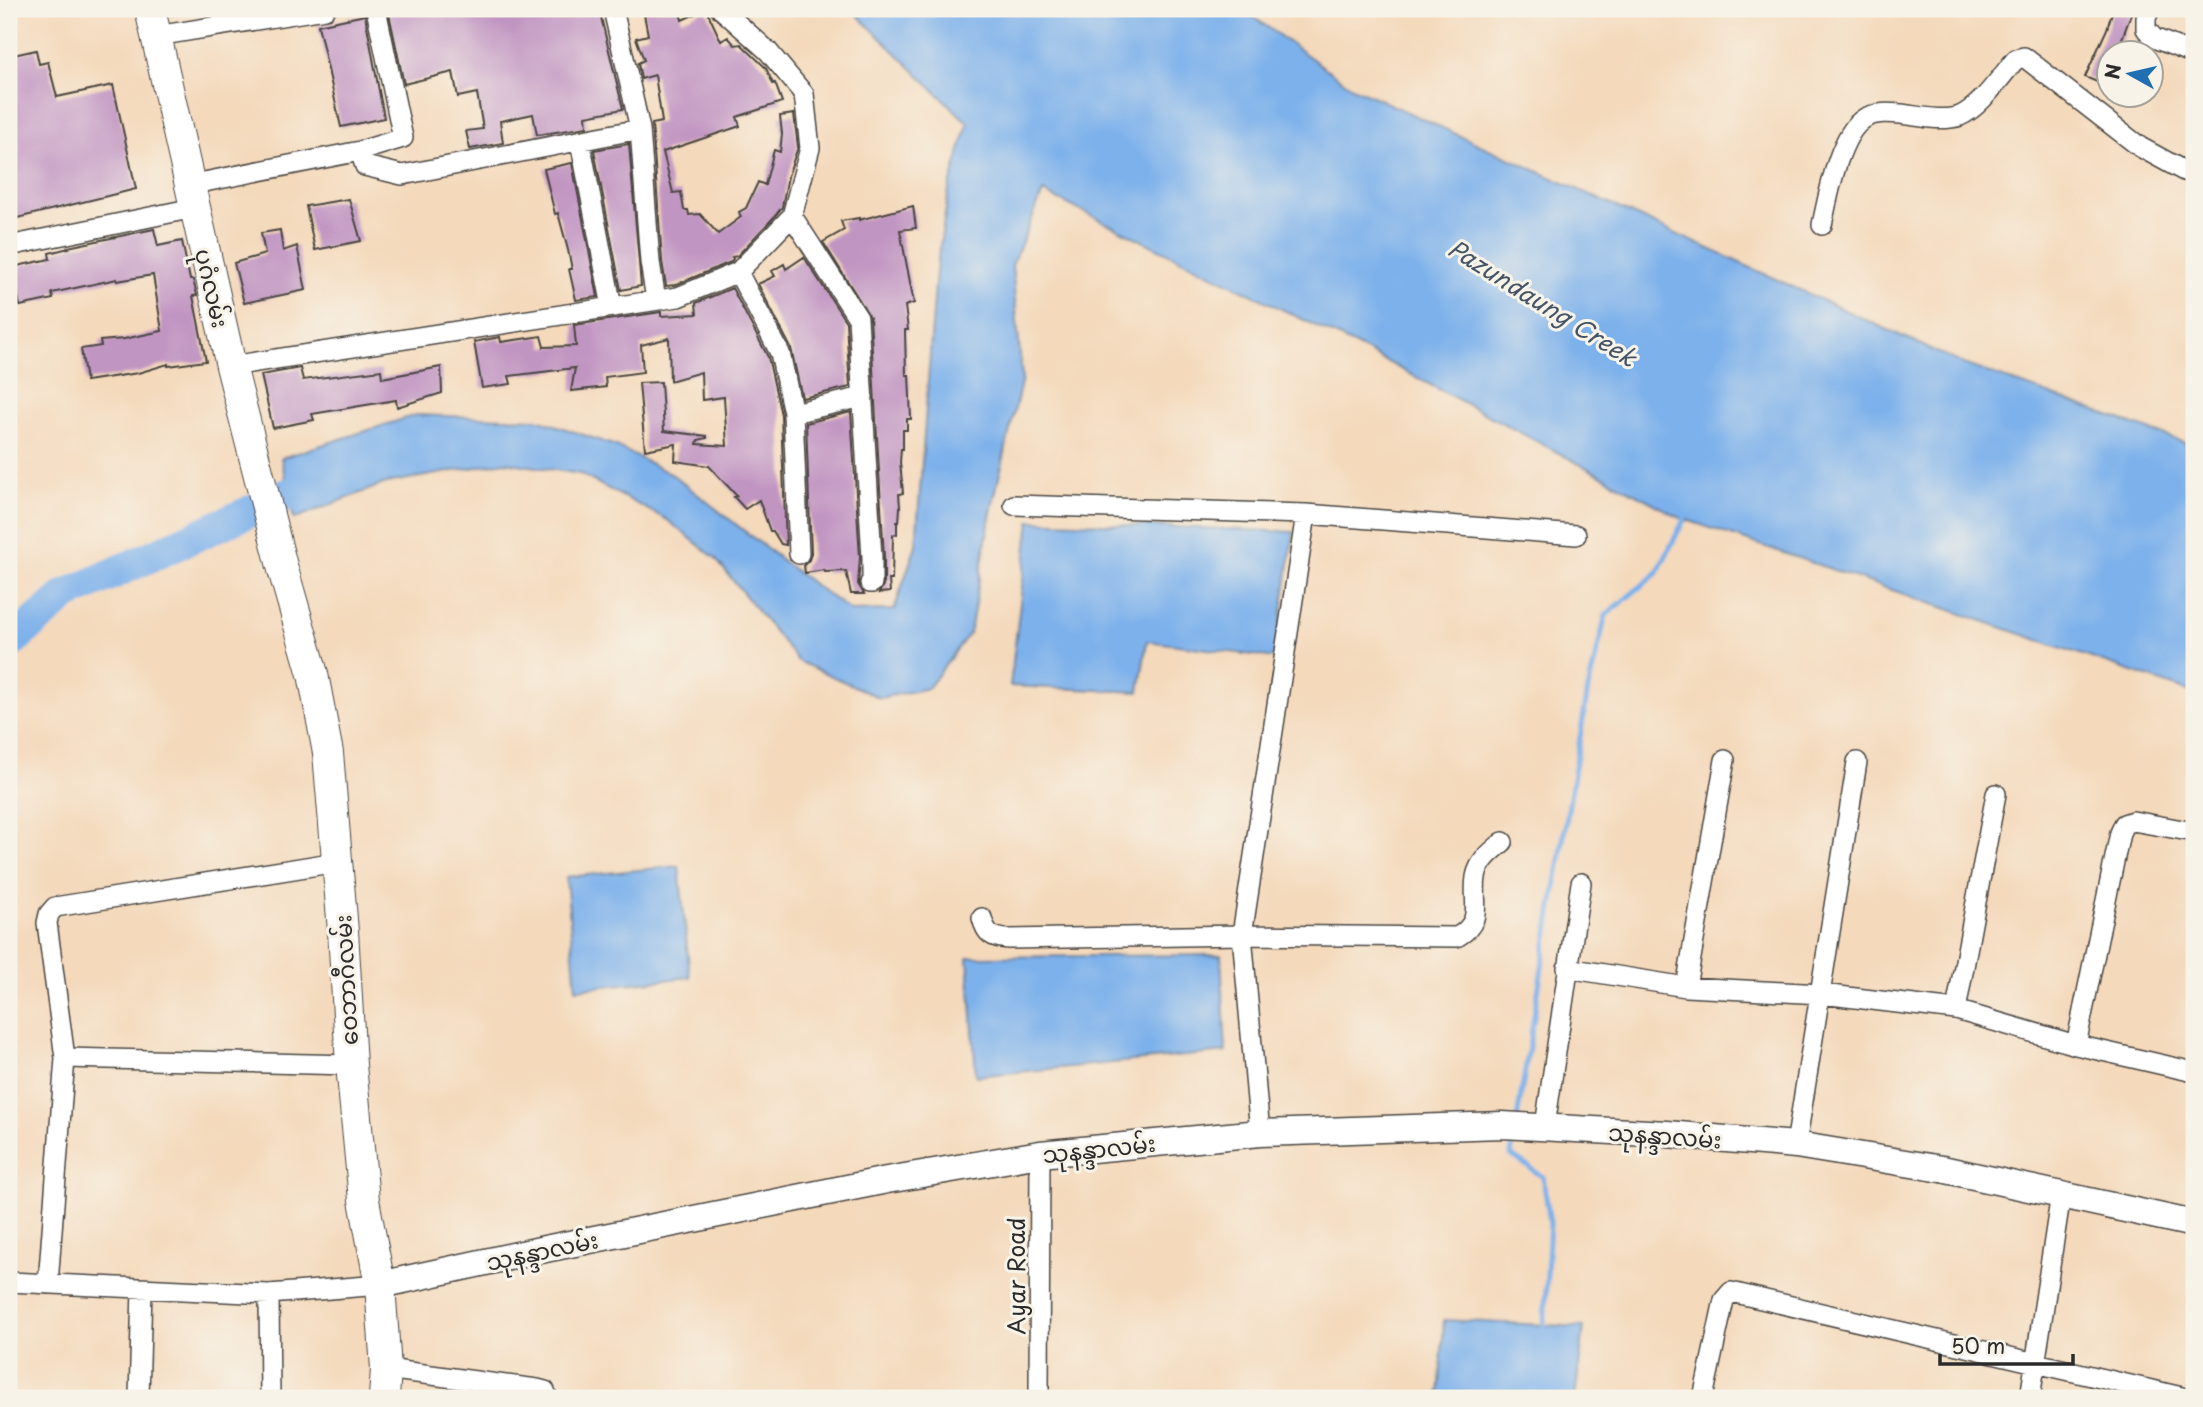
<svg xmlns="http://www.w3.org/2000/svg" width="2203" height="1407" viewBox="0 0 2203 1407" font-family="'Playpen Sans','Noto Sans Myanmar',sans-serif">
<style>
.water{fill:#7db1eb;stroke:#546e8b;stroke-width:2}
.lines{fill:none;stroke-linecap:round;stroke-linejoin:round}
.stream{stroke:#7db1eb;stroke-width:5}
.river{stroke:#7db1eb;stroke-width:32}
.building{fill:#c195c2}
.street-casing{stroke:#494541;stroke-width:22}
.secondary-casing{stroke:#494541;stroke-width:29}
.primary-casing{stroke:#494541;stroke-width:32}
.street{stroke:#fff;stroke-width:19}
.secondary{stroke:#fff;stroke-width:26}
.primary{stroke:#fff;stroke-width:30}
.labels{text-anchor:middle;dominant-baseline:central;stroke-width:6;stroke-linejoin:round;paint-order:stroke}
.street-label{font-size:23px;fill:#2b2b2b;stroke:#f7f3e8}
.water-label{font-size:24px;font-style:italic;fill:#445365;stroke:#f7f3e8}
</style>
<rect width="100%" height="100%" fill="#f7f3e8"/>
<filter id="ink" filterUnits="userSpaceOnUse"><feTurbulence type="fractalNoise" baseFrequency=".0143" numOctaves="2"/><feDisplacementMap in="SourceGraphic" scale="14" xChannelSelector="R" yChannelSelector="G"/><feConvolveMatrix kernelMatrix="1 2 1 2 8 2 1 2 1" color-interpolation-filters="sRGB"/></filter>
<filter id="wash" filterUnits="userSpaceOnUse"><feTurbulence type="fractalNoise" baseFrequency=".00686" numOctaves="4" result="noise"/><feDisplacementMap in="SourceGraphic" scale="28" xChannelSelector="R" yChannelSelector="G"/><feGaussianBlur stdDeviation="1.57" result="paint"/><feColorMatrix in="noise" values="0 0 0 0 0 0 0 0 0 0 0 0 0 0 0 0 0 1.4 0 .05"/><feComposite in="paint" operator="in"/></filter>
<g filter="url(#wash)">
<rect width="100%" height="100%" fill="#f4d9bb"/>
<path class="water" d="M851 9H1242L1352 87 1961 363 2194 446V693L1681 518 1363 349 1043 192 1012 265 1022 378 991 512 970 632 928 688 880 698 798 661 715 558 666 519 580 474 505 462 386 483 294 519 281 458 416 415 537 419 616 446 673 475 798 573 851 611 894 610 916 545 936 271 949 189 968 123Z
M1030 521 1294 532 1275 658 1147 641 1139 692 1010 686Z
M679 866 690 977 576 989 566 877Z
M1221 955 1226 1052 976 1076 968 957Z
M1444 1320 1584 1327 1575 1398H1439Z"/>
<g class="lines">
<path class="stream" d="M1517 1119 1588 689 1606 615 1657 573 1687 514
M1515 1132 1511 1155 1543 1177 1550 1223 1544 1325"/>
<path class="river" d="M9 644 66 595 308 485 328 478"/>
</g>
<g id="blocks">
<path class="building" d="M388 9H599L623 109 586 116 587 127 537 135 533 114 500 121 503 143 470 149 466 131 483 129 477 93 458 97 453 72 404 84Z
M643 9H679L682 20 706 9 721 41 728 37 735 45 741 44 766 68 773 84 775 83 782 102 737 117 740 126 663 152 673 193 681 192 684 210H688L689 215 700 214 718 234 741 217 739 212 746 208 758 182 765 185 774 150 780 152 782 134 780 116 794 114 798 147 788 176 782 207 774 217 737 256 732 257 733 259 731 262 675 285 666 286 662 261 652 124 662 122 655 75 641 79 638 63 644 60 636 38 648 35Z
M2113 9H2133L2117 52H2109V71L2102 84 2085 77 2107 29Z
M365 15 384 118 341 127 318 25Z
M36 50 39 64 48 62 57 97 113 85 136 189 9 220V56Z
M629 144 641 286 621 290 594 150Z
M572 163 598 297 576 300 569 269H572L568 250 558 213 555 214 544 169Z
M349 199 361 241 315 250 306 206Z
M913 206 916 228 900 230 914 303 905 306 908 330H905L906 375H909L911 419H907V430H903V449H901L900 462 903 493 899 494 900 507 899 522H897V534L893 535 892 580H889L890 592 879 593 884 583V557L870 317 823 242 844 230 841 221 859 218V220Z
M154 229 158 246 182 241 190 280H193L197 295 193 296 206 361 168 366V364L138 373 86 381 81 349 101 346 100 341 124 339 162 331 153 275 117 281V279L52 293 53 299 20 306 12 267 50 259 49 253 69 248 68 247Z
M280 230 283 251 297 246 306 290 244 303 234 263 265 254 261 233Z
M804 257 846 322 850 387 802 398 791 348 758 284 775 276 772 271 784 264 786 269Z
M732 288 768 357 781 415 786 545 781 544 773 531H770L759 500 745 509 734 497 737 496 709 466 675 461 676 444 645 450 639 383 661 382 664 431 707 436V438L698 440 697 444 727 446 724 397 702 400 701 372 670 381 669 338 641 345 643 372 605 377 606 387 571 391 575 368 509 376 511 384 482 388 474 342 500 337 501 342 541 336 544 347 576 346 574 325 661 312V316L697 314 696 303Z
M441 367 442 393 397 407 396 400 312 414 314 420 273 428 261 375 300 368 303 380 381 370 382 378Z
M851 412 860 558 858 584 864 594H851L846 571 825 572 824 570 805 573 804 565 809 560 811 553 806 423Z"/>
</g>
</g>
<g filter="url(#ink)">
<use href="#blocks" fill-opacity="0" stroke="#494541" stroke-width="2"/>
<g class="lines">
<defs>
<path id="street" d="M613 9 640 129 650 262 656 300
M2150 9 2146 18V29L2154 38 2194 54
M156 36 325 9
M580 141 612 307
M360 151 365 166 402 175 640 129
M189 185 360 151 403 138 376 9
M792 216 858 318 872 558V583H870
M1822 225C1828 197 1839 133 1865 118 1876 112 1889 113 1901 114 1919 116 1942 122 1960 116 1981 107 2001 76 2016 59L2024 57 2140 147 2184 171 2194 174
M9 246 194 208
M738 272 780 353 793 413 799 554
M231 366 678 297 738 272 792 216 810 148 804 94 768 51 721 9
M793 413 863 397
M1014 505 1306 514 1576 535
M982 918C986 934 992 938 1008 939L1242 935 1457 937C1485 921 1472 902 1476 877 1479 861 1491 852 1503 842
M1567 968 1686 987 1822 994 1956 1010 2076 1045 2194 1072
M1686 987 1725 760
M1956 1010 1996 794
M2076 1045 2120 833 2124 824 2133 821 2194 832
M65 1058 47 923 49 914 55 907 337 862
M1545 1126 1581 883
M1260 1133 1242 935 1306 514
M1796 1145 1857 762
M9 1282 269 1294 380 1285
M48 1284 65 1058 351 1065
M269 1294 270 1398
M386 1369 537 1389 545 1391 548 1398
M139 1398 142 1289
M1039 1398 1040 1154
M1703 1398 1724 1300 1731 1292 2186 1398
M2030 1398 2061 1194"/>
<path id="secondary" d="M380 1285 545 1249 887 1180 1040 1154 1260 1133 1502 1125 1667 1134 1796 1145 1942 1169 2194 1224"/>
<path id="primary" d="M150 9 231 366 282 566 313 674 328 753 343 931 351 1065 364 1200 380 1285 386 1369 384 1398"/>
</defs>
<use href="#street" class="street-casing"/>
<use href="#secondary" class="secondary-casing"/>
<use href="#primary" class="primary-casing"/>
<use href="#street" class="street"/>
<use href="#secondary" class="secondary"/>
<use href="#primary" class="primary"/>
</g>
</g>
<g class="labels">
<g class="street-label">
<text transform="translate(213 288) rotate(77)">ပုဂံလမ်း</text>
<text transform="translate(345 980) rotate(-93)">ဝေဘာဂီလမ်း</text>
<text transform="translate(1665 1135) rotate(4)">သုနန္ဒာလမ်း</text>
<text transform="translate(1099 1148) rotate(-6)">သုနန္ဒာလမ်း</text>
<text transform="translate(542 1250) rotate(-12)">သုနန္ဒာလမ်း</text>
<text transform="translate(1015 1276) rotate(-90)">Ayar Road</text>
</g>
<g class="water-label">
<text transform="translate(1543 302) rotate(32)">Pazundaung Creek</text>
</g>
</g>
<rect width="2203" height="1407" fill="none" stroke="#f7f3e8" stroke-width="35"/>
<g transform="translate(2130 74) rotate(278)"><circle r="33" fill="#f7f3e8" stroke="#a5a39c" stroke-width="2"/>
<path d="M0-5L12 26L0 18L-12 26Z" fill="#1f6fb2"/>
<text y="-10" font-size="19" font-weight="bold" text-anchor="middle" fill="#2b2b2b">N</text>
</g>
<path d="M1940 1354v10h133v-10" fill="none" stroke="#2b2b2b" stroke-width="3.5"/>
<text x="1951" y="1354" font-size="21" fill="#2b2b2b" stroke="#f7f3e8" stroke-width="5" paint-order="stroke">50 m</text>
</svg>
